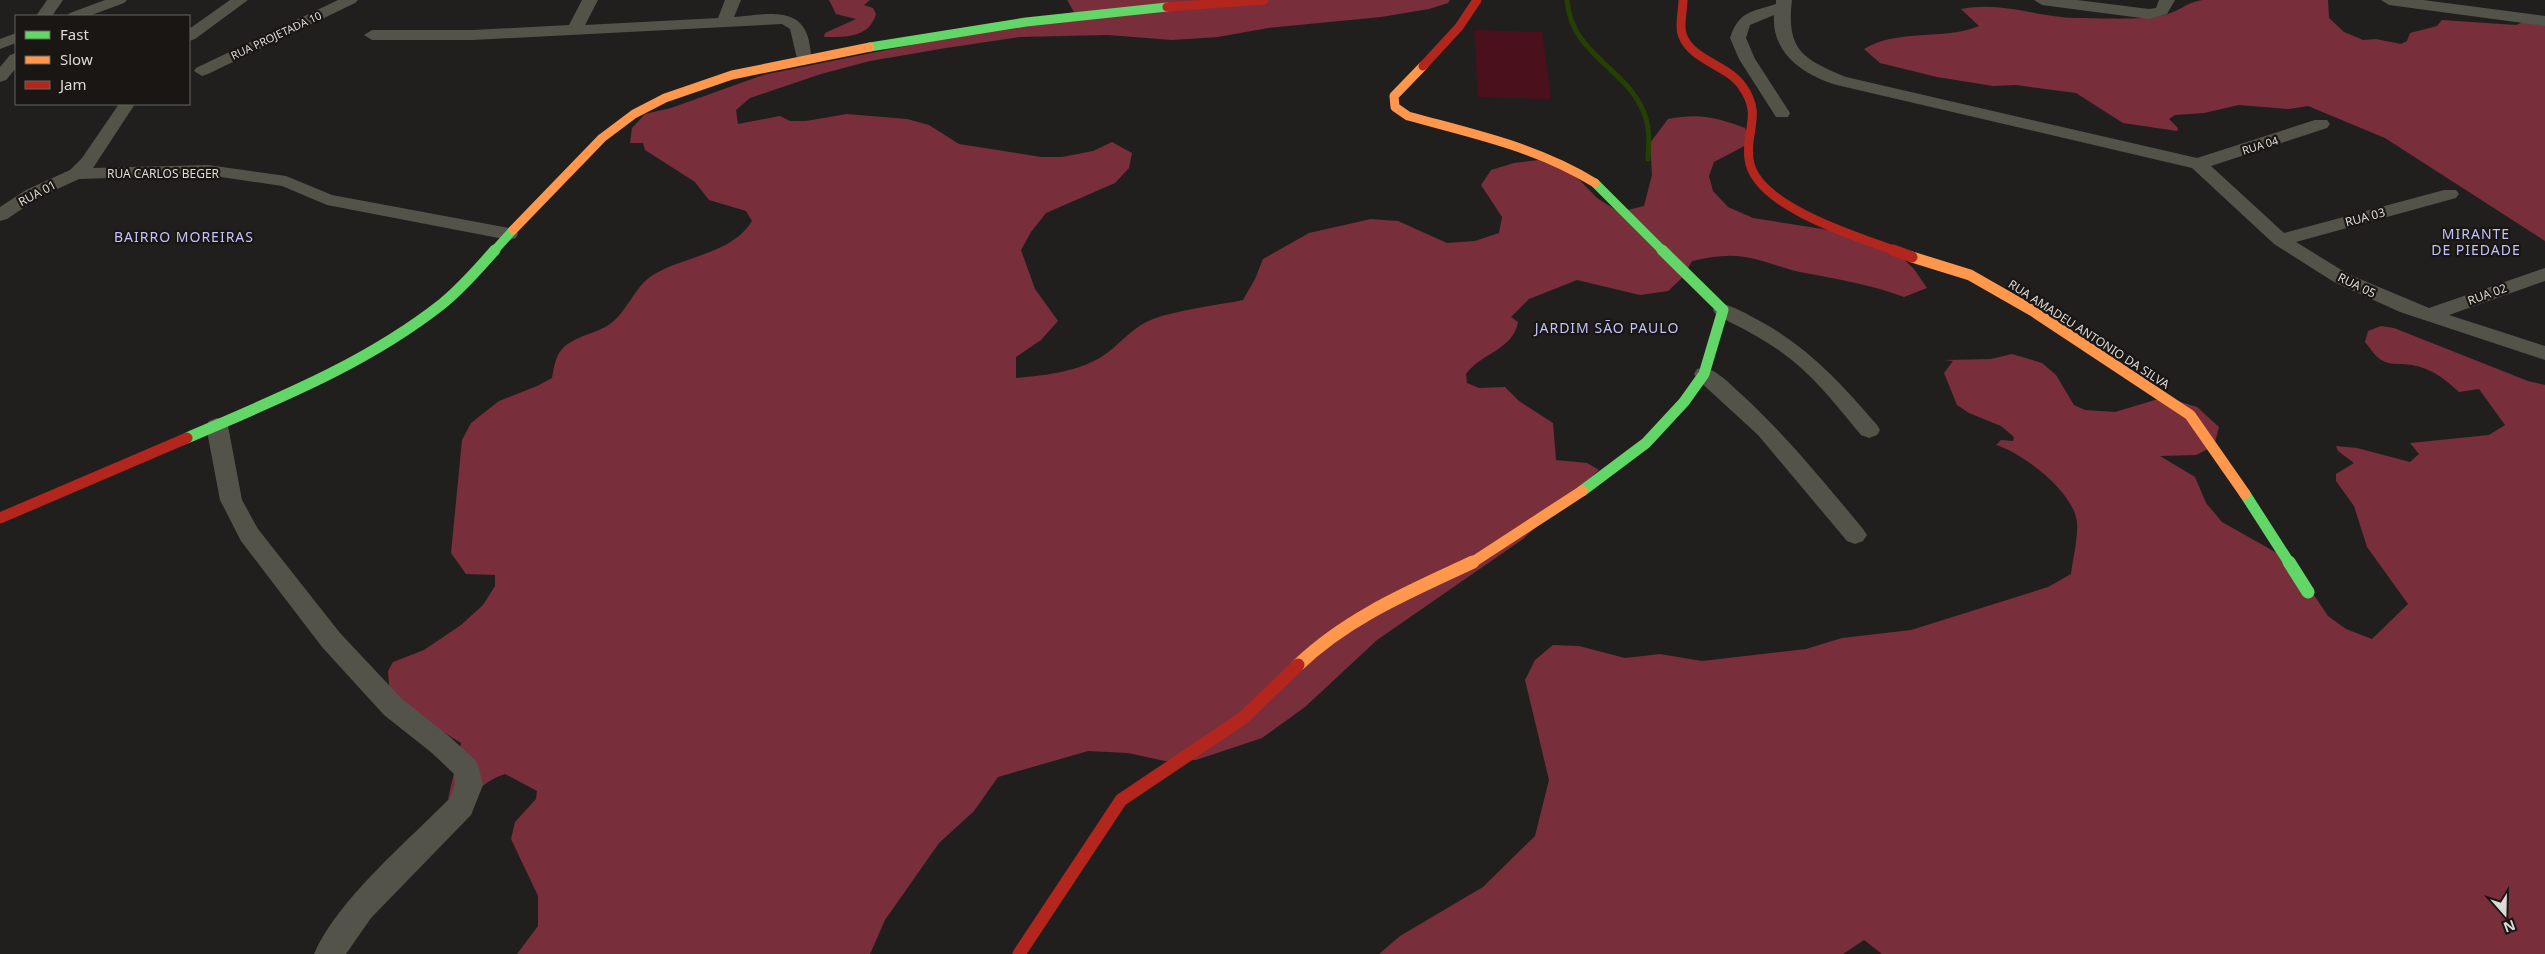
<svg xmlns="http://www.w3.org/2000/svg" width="2545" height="954" viewBox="0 0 2545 954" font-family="'Noto Sans',sans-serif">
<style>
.green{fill:#4a101c}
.forest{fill:#782f3b}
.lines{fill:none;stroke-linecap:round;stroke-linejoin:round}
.stream{stroke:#263f04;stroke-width:5}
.street{fill:#545349;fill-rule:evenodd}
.fast-far2{stroke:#63d668;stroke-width:9}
.fast-far1{stroke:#63d668;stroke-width:11}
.fast{stroke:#63d668;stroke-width:13}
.slow-far2{stroke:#ff974d;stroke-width:9}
.slow-far1{stroke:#ff974d;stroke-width:11}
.slow{stroke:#ff974d;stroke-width:13}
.jam-far2{stroke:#b3261e;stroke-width:9}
.jam-far1{stroke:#b3261e;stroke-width:11}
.jam{stroke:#b3261e;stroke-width:13}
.labels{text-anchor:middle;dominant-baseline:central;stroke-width:4.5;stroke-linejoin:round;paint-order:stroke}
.far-street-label{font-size:11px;fill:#dcdad7;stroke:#191613}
.street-label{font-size:12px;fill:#dcdad7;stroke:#191613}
.neighbourhood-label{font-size:14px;letter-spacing:1px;fill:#c3c3fc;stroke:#191613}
</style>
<rect width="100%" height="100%" fill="#211f1d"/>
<path class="green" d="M1474 30 1542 32 1551 99 1478 97Z"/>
<path class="forest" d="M829 0H870L864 5 873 8 876 14C869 38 846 37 824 37L825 33 856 19 836 14Z
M1067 0H1450L1448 3 1429 9 1381 17 1268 28 1218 37 1172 40 1108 35 1020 37 946 48 870 61 821 74 750 98 736 110 738 124 780 116 790 121H806L847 114 907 119 929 125 959 144 1041 157H1062L1093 151 1112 142 1132 153 1129 168 1115 183 1046 213 1031 232 1021 250 1035 289 1058 321 1041 340 1016 357V378C1047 375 1081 372 1107 353 1123 341 1134 326 1153 319 1181 309 1214 306 1243 300L1255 279 1263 259 1309 233 1371 219 1398 221 1447 243 1475 241 1499 233 1502 217 1481 185 1491 170 1514 163 1539 160 1567 167 1597 198 1619 212 1644 206 1652 175 1650 143 1668 119C1699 113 1715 117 1745 128L1750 143 1714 162 1709 176 1713 191 1728 207 1753 218 1841 232 1896 252 1914 269 1927 288 1904 297C1869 284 1836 279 1800 272 1782 268 1764 260 1745 257 1727 254 1710 257 1692 261L1683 277 1668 291 1640 295 1577 280 1529 299 1511 317 1518 322C1513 350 1481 353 1466 374L1467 383 1479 388 1505 387 1519 401 1553 423 1556 460 1587 463 1599 470 1523 539 1377 640 1305 707 1262 738 1196 760 1165 761 1128 753 1088 751 998 777 974 811 939 843 885 920 870 954H517L538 926V896L511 839 515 822 536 799 537 791 505 774C482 781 473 800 448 799L461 743 390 699 388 671 393 662 424 650 461 625 483 605 495 586V575L466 574 451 553 462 440 471 423 499 401 537 386 552 378C554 368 555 357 562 349 574 336 598 333 610 324 627 312 635 286 653 275 684 256 732 254 752 221L746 211 709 200 695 182 645 150 643 143H630L632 128 645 114 671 108 763 75 1074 12Z
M2203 0H2328L2329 18 2344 32 2363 40 2376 39 2401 44 2407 41 2410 33 2437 26 2442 20 2516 25 2535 17 2545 18V241L2385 138 2308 106 2289 109 2239 105 2204 113 2175 115 2169 119 2178 128 2177 131 2123 123 2076 93 2016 85 1993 86 1937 77 1880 63 1864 49C1899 28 1942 41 1979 26L1961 9C2002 1 2036 17 2076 18 2100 18 2146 21 2168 14 2183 9 2185 3 2203 0Z
M2381 326 2394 328 2528 381 2545 385V954H1882L1864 940 1843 954H1379L1400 936 1483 887 1535 836 1549 780 1525 680 1535 660 1553 645 1579 646 1625 658 1660 654 1702 661 1806 649 1842 638 1911 630 2048 587 2071 574C2073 558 2078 539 2077 523 2075 493 2023 453 1996 445L2001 440 2013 441 2014 437 2001 426 1969 413 1957 405 1944 373 1953 361 1944 360 1991 359 2012 354 2042 363 2056 375 2074 405 2085 410 2115 412 2165 397 2197 407 2219 427 2214 446 2196 455 2160 456 2195 477 2206 503 2222 522 2291 561 2328 616 2346 629 2372 639 2408 604 2367 547 2354 506 2336 481V474L2354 463 2338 451 2336 446 2357 448 2410 462 2419 454 2410 443 2489 435 2505 425 2479 389 2459 392C2445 379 2431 368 2412 365 2401 363 2391 366 2381 360 2375 356 2370 348 2365 342L2368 331Z"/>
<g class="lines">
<path class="stream" d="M1567 0C1571 55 1626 67 1644 113 1650 127 1649 144 1648 159"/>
<path class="street" d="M47 0H63L52 16H36Z
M105 0H127L124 3 89 16H67L70 13Z
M230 0H248L195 39 189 41V29Z
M338 0H358L355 3 208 74 202 76 194 71 196 68Z
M582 0H598L585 25 718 18 725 0H741L734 17C755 16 793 6 805 30 810 39 810 50 812 60L804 65 798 63 790 29 782 24 473 40H372L364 35 372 30H473L569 25Z
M1776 0H1792C1786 51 1803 59 1846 77L2197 158 2315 120H2327L2330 124 2327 128 2211 166 2284 233 2444 190H2456L2459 194 2456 198 2296 242 2348 274 2429 308 2545 268V281L2449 315 2545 346V360L2400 312 2334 282 2274 244 2192 168 1841 86C1806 77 1771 54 1774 15L1750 25 1746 38 1755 59 1790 113 1788 117H1776L1739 59 1730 38C1739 11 1751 12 1776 4Z
M2034 0H2077L2149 9 2156 8 2159 0H2175L2167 14 2149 19 2042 5Z
M2381 0H2423L2545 16V26L2389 5Z
M16 33V43L0 49V39Z
M16 53V68L6 80 0 82V67L10 55Z
M119 104H135L93 168 208 165 286 176 332 195 509 228 516 230 518 234 516 238 509 240 327 205 282 186 208 175 79 179 38 198 7 219 0 221V207L26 190 70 170 82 158Z
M1723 304C1735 307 1747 314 1758 320 1807 346 1841 383 1877 425L1880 430 1877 435 1869 438 1861 435C1840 410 1819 382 1793 361 1770 342 1742 328 1716 315L1713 310 1716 305Z
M1704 367C1718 371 1730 384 1741 394 1786 435 1824 482 1863 529L1867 535 1863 541 1855 544 1847 541 1758 435 1697 379 1694 374 1697 369Z
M217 418 225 421 228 426 242 500 258 529 340 633 402 699 450 737 476 761 479 769 483 785 471 815 371 918 346 954H314C337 900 408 841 450 798L455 785 454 774 432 753 384 715 322 647 241 541 220 500 206 426 209 421Z"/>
<path class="fast-far2" d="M870 47 1026 22 1167 7
M1595 183 1663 251
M494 251 513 230"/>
<path class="fast-far1" d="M187 438C275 400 366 364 442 304 462 288 478 269 495 250
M1582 491 1646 443 1684 402 1704 374 1723 310 1662 250
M2245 494 2290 564"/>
<path class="fast" d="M2289 562 2308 592"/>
<path class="slow-far2" d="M1423 66 1394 96 1395 107 1408 116C1473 134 1537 147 1595 183
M513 230 602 138 634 114 665 98 732 75 870 47"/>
<path class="slow-far1" d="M1912 257 1970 275 2033 311 2190 415 2245 494
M1470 564 1582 491"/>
<path class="slow" d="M1298 665C1348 617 1411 591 1473 562"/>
<path class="jam-far2" d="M1683 0C1683 11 1679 24 1682 34 1690 60 1728 65 1742 86 1763 115 1745 130 1749 159 1754 206 1858 237 1896 251
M1167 7 1264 0
M1423 66 1459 27 1477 0"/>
<path class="jam-far1" d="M1893 250 1912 257
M0 518 187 438"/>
<path class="jam" d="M1019 954 1121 800 1243 718 1298 665"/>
</g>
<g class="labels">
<g class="far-street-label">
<text transform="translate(276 35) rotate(-25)">RUA PROJETADA 10</text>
<text transform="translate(2260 145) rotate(-17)">RUA 04</text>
</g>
<g class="street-label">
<text x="163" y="173">RUA CARLOS BEGER</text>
<text transform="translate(37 193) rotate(-28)">RUA 01</text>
<text transform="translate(2365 217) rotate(-15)">RUA 03</text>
<text transform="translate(2357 285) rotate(26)">RUA 05</text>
<text transform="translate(2487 294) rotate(-20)">RUA 02</text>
<text transform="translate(2089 334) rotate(33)">RUA AMADEU ANTONIO DA SILVA</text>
</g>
<g class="neighbourhood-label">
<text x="2476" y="233">MIRANTE<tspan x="2476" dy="16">DE PIEDADE</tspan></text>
<text x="184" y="236">BAIRRO MOREIRAS</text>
<text x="1607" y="327">JARDIM SÃO PAULO</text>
</g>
</g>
<rect x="15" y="15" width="175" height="90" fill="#191613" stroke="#676461"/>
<rect x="25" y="31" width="25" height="8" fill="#63d668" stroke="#676461"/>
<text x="60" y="40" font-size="15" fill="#dcdad7">Fast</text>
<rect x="25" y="56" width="25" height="8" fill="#ff974d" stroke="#676461"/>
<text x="60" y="65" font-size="15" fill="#dcdad7">Slow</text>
<rect x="25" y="81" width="25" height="8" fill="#b3261e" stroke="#676461"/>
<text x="60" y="90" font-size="15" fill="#dcdad7">Jam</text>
<g transform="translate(2505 914) rotate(160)" stroke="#191613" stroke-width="4" paint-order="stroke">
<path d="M0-4L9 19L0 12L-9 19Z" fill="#dcdad7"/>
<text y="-8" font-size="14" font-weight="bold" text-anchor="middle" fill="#dcdad7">N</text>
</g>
</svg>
